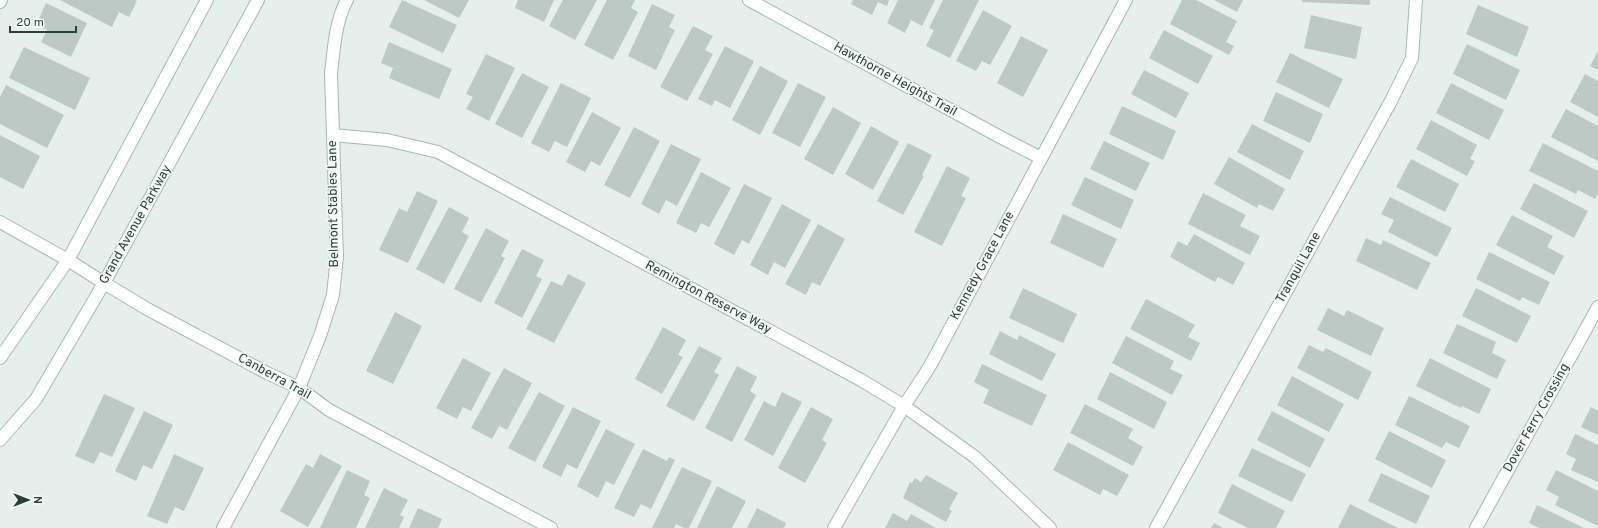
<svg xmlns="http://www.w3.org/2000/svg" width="1598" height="528" viewBox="0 0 1598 528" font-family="Overpass,sans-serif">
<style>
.building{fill:#bbcac4}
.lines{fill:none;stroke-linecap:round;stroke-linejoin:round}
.street-casing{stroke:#a8b7b2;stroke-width:14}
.secondary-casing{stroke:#a4bab3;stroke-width:14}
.street{stroke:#fff;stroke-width:12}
.secondary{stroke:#fff;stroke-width:12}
.labels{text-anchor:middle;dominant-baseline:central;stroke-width:3;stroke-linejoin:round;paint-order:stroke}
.street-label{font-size:13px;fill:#25413a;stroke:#f7fbf9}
</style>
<rect width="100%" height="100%" fill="#e6efeb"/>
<path class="building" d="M60 0H135L137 1 129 17 119 12 112 27Z
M402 0 457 25 443 53 389 27Z
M424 0H469L459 18Z
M518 0H554L544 22 515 8Z
M563 0H597L575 40 549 26Z
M607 0H635L631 8 638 12 613 60 584 45Z
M853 0H889L887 6 878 2 872 15 851 4Z
M898 0H935L922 26 911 20 905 33 887 23Z
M943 0H979L950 58 926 46 934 30 929 28Z
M1182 0H1196L1237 21 1226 42 1234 46 1229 55 1170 24Z
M1214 0H1243L1237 12Z
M1302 0H1370V5L1302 2Z
M46 3 87 23 71 57 41 42 47 30 36 25Z
M652 4 675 15 669 27 675 30 656 70 628 56Z
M1478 5 1529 27 1517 57 1466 34Z
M983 10 1012 26 990 65 982 61 976 71 956 61Z
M1311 15 1362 27 1356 59 1304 48Z
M693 26 713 36 705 50 713 54 687 101 660 87Z
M1164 30 1213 56 1198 84 1149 58Z
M1021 36 1048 50 1023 97 997 83Z
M389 42 452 69 439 99 389 78 393 68 381 63Z
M1467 44 1520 70 1506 100 1453 74Z
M725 46 754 61 730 108 715 100 712 106 698 99Z
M24 47 90 78 75 110 9 78Z
M1598 51V70L1590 66Z
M1290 53 1343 79 1329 108 1276 82Z
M486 54 515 68 489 121 466 109 473 97 466 94Z
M760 66 788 81 760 135 732 120Z
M1144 70 1189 93 1176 118 1131 94Z
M522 73 549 87 522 138 495 124Z
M1585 74 1598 81V117L1570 102Z
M561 83 591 98 567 147 555 141 549 152 531 143Z
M798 83 826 97 800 147 772 133Z
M1451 83 1504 110 1489 140 1436 113Z
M6 85 64 115 47 148 0 124V97Z
M1276 92 1323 114 1310 143 1263 121Z
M1122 106 1176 131 1163 160 1109 134Z
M833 107 861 123 833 175 804 159Z
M1566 109 1598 126V161L1551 137Z
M592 112 621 128 600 166 591 161 585 172 566 162Z
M1431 120 1477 145 1470 159 1475 161 1467 176 1416 149Z
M1252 124 1304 151 1290 180 1237 152Z
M871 126 899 142 873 190 845 174Z
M634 127 660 141 630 198 604 185Z
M0 135 40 156 23 189 0 177Z
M1104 141 1150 163 1136 191 1090 169Z
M908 143 932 155 922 175 924 176 903 215 877 201Z
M1543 143 1598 171V194L1595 199 1578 190 1576 194 1529 171Z
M671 144 701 159 677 206 666 200 659 214 641 204Z
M1229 157 1285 189 1273 211 1259 204 1257 208 1214 184Z
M1411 159 1459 184 1445 212 1396 187Z
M947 166 970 178 961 196 966 198 942 246 914 232Z
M701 172 731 188 709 227 701 223 696 233 676 223Z
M1085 177 1134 200 1121 229 1071 205Z
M1534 183 1588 211 1574 238 1520 209Z
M744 184 772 198 749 244 742 240 734 255 714 244Z
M417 191 438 201 408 263 379 250 399 208 407 212Z
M1203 193 1246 215 1240 226 1260 236 1250 255 1188 224Z
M1390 197 1452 228 1437 257 1388 232 1394 220 1381 214Z
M782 204 811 220 785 268 774 262 768 275 750 265Z
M449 207 469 218 462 232 469 236 444 284 416 269Z
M1063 214 1117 239 1103 268 1050 243Z
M1512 215 1553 236 1547 247 1564 256 1554 275 1496 245Z
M818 224 845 239 820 286 812 282 806 295 785 284Z
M486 228 509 241 501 256 505 258 481 303 454 289Z
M1194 234 1245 263 1233 285 1218 277 1215 282 1170 257 1178 241 1187 246Z
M1366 238 1381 245 1383 240 1431 263 1417 290 1356 261Z
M522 249 544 260 536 276 542 279 522 318 494 303Z
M1489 252 1550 282 1539 305 1522 297 1520 301 1476 279Z
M568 274 586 283 554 343 526 329 551 281 562 286Z
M1023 288 1077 314 1063 343 1009 318Z
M1476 288 1531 316 1517 343 1462 316Z
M1146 299 1195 325 1188 337 1200 343 1191 361 1130 329Z
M1328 308 1344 316 1347 310 1384 328 1371 356 1317 330Z
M395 312 422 326 393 384 366 371Z
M1457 324 1496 342 1492 353 1506 360 1497 379 1443 353Z
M663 327 686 340 678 355 683 357 662 394 635 379Z
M1000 331 1017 340 1019 335 1056 354 1042 381 989 354Z
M1126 336 1174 361 1170 369 1183 375 1172 395 1112 363Z
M1309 345 1323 352 1326 348 1372 372 1358 400 1297 368Z
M699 346 722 358 714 372 719 375 694 421 666 406Z
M463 358 491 373 471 411 463 407 457 419 436 408Z
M1430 358 1491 389 1479 414 1462 406 1461 408 1416 386Z
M982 364 1047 395 1032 426 983 403 989 390 974 382Z
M737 366 757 377 750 391 756 395 732 442 705 428Z
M504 368 532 383 507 430 499 426 492 439 471 428Z
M1110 372 1167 402 1154 429 1097 399Z
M1292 376 1344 404 1329 432 1277 405Z
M539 392 565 406 535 462 508 448Z
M782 392 802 402 773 456 744 440 764 401 775 407Z
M104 394 135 408 112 457 100 452 94 464 75 456Z
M1409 396 1470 426 1459 448 1446 442 1442 448 1395 425Z
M1085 404 1133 429 1128 438 1143 447 1133 466 1070 433Z
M573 407 601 421 577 469 567 464 561 477 542 467Z
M811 407 833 419 822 440 827 443 805 483 778 468Z
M1591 407 1598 411V435L1581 427Z
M144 411 173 425 152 469 143 465 136 481 115 471Z
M1272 411 1325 439 1310 468 1257 440Z
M606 429 635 444 614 485 606 481 598 498 577 486Z
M1389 431 1446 460 1432 488 1375 459Z
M1575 434 1598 445V482L1571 470 1576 459 1566 454Z
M1068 442 1129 475 1117 496 1103 489 1100 495 1053 470Z
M1252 448 1306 474 1292 502 1238 476Z
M643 449 667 461 669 457 675 460 651 509 641 504 634 517 614 508Z
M174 454 204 468 184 511 175 507 167 524 147 516Z
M320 454 342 466 308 527 280 511 306 464 313 468Z
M682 467 712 481 689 528H684L676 524 674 528H652Z
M347 470 370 481 364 495 370 498 356 528H320Z
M1556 470 1598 491V526L1555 505 1559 497 1546 490Z
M1381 473 1430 496 1416 524 1368 501Z
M926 475 958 493 949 509 952 511 946 522 903 498 910 482 912 483 915 478 921 482Z
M1232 484 1285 511 1276 528H1248L1218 513Z
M717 486 746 501 732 528H697Z
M384 488 408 500 400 515 404 517 399 528H365Z
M1350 504 1398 528H1338Z
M1537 505 1584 528H1539L1529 523Z
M418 508 442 519 438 528H409Z
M757 508 786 523 784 528H747Z
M893 513 907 521 911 514 936 528H885Z
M1214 523 1223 528H1211Z"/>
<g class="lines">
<defs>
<path id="street" d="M749 0 1002 138 1041 158
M0 2 1 0
M333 135 387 140 438 152 861 380 904 406 975 457 1050 528
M0 222 68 260 104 283 149 310 267 373 299 388 329 410 551 528
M223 528 299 388 320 336 333 295 337 257 331 73C334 49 335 22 347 0
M834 528 904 406 930 366 1126 0
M1156 528 1391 101 1412 58 1416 0
M1476 528 1598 307"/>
<path id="secondary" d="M0 358 68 260 207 0
M0 440 36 399 104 283 258 0"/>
</defs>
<use href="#street" class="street-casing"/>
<use href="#secondary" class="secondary-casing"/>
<use href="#street" class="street"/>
<use href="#secondary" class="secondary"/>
</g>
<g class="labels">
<g class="street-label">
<text transform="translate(895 80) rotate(29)">Hawthorne Heights Trail</text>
<text transform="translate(334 204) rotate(-91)">Belmont Stables Lane</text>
<text transform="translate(136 225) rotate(-61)">Grand Avenue Parkway</text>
<text transform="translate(983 266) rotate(-62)">Kennedy Grace Lane</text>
<text transform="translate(1299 268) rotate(-61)">Tranquil Lane</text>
<text transform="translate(708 298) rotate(28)">Remington Reserve Way</text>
<text transform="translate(274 377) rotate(29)">Canberra Trail</text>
<text transform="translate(1537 418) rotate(-61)">Dover Ferry Crossing</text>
</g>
</g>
<g transform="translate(28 500) rotate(90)" stroke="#f7fbf9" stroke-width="3" paint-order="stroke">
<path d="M0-3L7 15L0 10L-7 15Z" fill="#25413a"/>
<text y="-6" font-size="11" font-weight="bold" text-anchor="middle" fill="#25413a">N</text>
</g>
<path d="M10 26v6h66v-6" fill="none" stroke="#25413a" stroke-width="2"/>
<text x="16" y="26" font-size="12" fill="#25413a" stroke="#f7fbf9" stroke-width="3" paint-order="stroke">20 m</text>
</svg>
